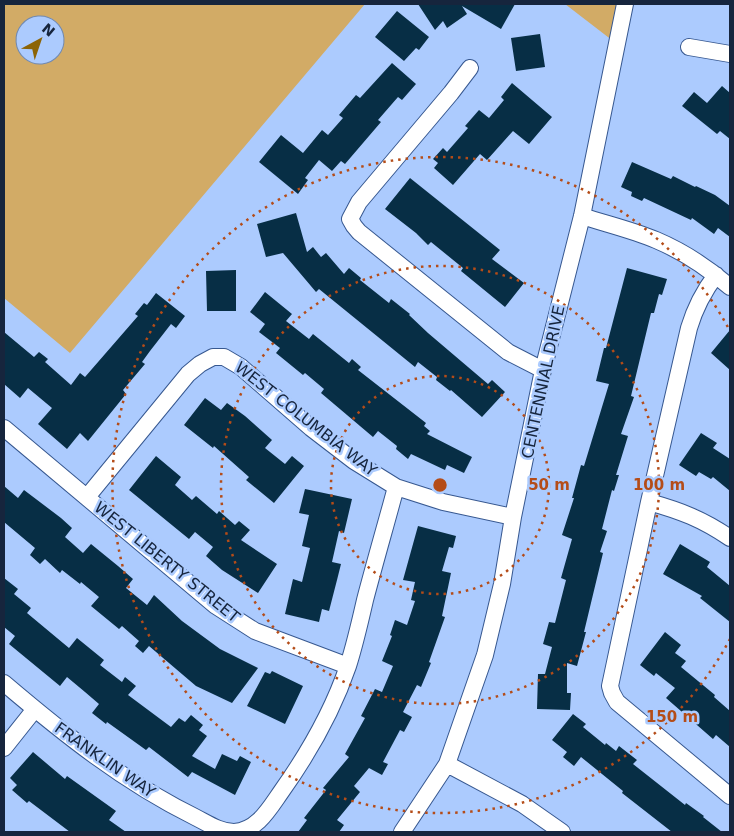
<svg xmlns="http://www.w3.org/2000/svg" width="734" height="836" viewBox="0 0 734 836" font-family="'DejaVu Sans',sans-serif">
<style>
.green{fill:#d2ab66;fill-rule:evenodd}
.building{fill:#072e45}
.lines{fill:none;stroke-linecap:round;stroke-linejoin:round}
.minor-casing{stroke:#375890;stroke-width:18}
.minor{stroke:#fff;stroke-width:16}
.ring{fill:none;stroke:#b44c18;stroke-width:2.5;stroke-dasharray:2.5 5}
.labels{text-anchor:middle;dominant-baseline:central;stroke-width:5;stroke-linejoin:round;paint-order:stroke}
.street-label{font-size:16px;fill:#16253d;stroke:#accbfe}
.centre{fill:#b44c18;stroke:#accbfe;stroke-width:2.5}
.ring-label{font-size:15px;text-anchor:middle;font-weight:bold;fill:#b44c18;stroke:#accbfe;stroke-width:5;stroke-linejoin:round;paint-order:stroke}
</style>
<rect width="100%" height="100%" fill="#accbfe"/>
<path class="green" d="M4 4H365L70 353 4 298ZM25 25H55V55H25Z
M565 4H625L617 44Z"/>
<path class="building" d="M418 4H515L501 29 462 6 467 14 447 28 443 21 435 30Z
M397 11 429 37 419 50 416 48 404 61 375 37Z
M540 34 545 67 516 71 511 38Z
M392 63 416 84 402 100 398 97 378 120 381 122 345 164 341 161 332 171 319 160 305 178 308 180 298 194 259 162 281 135 303 153 322 130 328 135 343 118 339 115 356 95 360 98Z
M512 83 552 117 529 144 513 131 487 160 480 154 453 185 434 168 438 163 433 159 443 148 447 152 468 128 465 126 479 110 489 118 504 100 501 97Z
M722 86 730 93V139L720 131 717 134 682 106 694 92 707 103Z
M632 162 671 179 673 176 695 187 696 186 715 195 730 206V237L718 228 714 234 692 218 691 220 644 198 642 201 631 196 632 192 621 187Z
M410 178 500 250 492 259 524 283 505 307 461 271 463 268 431 242 428 245 416 233 385 209Z
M296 213 307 252 313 247 321 257 326 253 344 274 349 268 361 278 360 280 389 303 391 299 410 314 409 315 428 333 488 384 492 380 505 392 482 417 451 390 450 391 436 380 437 377 418 362 415 367 319 289 316 292 283 253 266 257 257 224Z
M627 268 667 279 662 295 659 294 654 313H651L631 396 634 397 621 434 628 436 616 475H619L614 491 612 490 602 529 607 531 600 552 603 553 584 632H586L577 666 567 663V693H571L570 710 537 709 538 674H545L552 647 543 644 549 622 555 623 566 580 561 578 572 539 562 535 574 498H572L581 465 584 466 609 384 596 381 604 348H606Z
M236 270V311H207L206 271Z
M265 292 292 314 286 321 309 339 313 334 349 363 352 359 361 367 358 370 426 423 424 426 430 431 427 434 472 457 464 473 447 465 445 470 411 454 408 459 396 449 397 446 378 431 373 437 321 393 324 389 305 373 303 375 276 353 280 348 259 332 265 324 250 312Z
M156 293 185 316 176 328 171 324 150 351 142 362 145 364 123 390 126 394 88 441 80 433 67 449 38 424 52 408 28 388 20 398 4 384V332L34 357 39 352 48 359 45 362 71 385 80 373 85 377 138 316 135 314 144 303 147 305Z
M730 330V370L711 353Z
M205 398 221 410 227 403 245 416 272 440 265 448 285 464 292 456 304 466 274 503 246 480 249 477 214 446 213 448 184 425Z
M701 433 717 443 713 448 730 459V491L713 477 711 479 699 472 696 476 679 465Z
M156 456 181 477 175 485 192 500 196 496 217 514 219 511 235 525 239 521 250 530 241 540 277 564 258 593 222 570 206 556 213 547 195 532 189 539 129 490Z
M4 486 18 498 24 490 61 518 72 528 65 537 83 553 91 544 118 566 133 579 126 588 147 605 154 595 182 621 220 649 258 668 232 703 196 686 149 646 143 653 135 646 139 641 122 626 119 629 91 606 99 597 81 582 80 584 62 570 60 573 45 559 40 564 30 555 35 548 4 522Z
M305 489 352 499 344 533 339 531 332 562 341 564 337 580 329 611 322 609 319 622 285 614 293 579 302 582 310 548 302 546 309 515 299 513Z
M418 526 456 536 453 548 449 547 442 571 451 573 442 616 445 617 429 662 431 663 421 687 417 685 403 712 412 717 404 732 400 730 383 762 388 764 382 775 369 768 354 786 360 792 337 820 344 825 339 832H298L307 820 304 818 326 790 323 788 349 757 345 754 365 718 361 716 375 689 382 692 393 666 382 661 392 636 390 635 395 620 407 625 415 601 411 600 415 582 403 580Z
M680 544 710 562 707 567 730 586V622L700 598 702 596 663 574Z
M4 578 18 589 14 594 31 608 27 613 69 648 77 638 104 660 100 665 122 682 125 677 136 686 128 695 171 727 179 718 185 722 191 715 203 725 199 730 207 736 192 756 215 769 222 754 237 761 240 756 251 762 235 795 192 772 188 777 149 747 146 750 107 722 106 724 92 713 99 704 85 692 67 677 60 686 9 644 15 636 4 627Z
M665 632 681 645 675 653 686 661 681 667 715 695 714 697 730 711V747L716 735 713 739 666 698 675 688 656 673 654 676 640 665Z
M272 671 303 686 285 724 247 706 265 672 270 674Z
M573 714 586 724 583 727 605 745 606 743 616 751 619 746 637 760 633 764 685 805 686 803 704 816 703 817 722 832H672L622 793 623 791 581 757 574 766 563 757 567 752 552 740Z
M33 752 65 779 67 776 116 811 109 820 126 832H70L29 801 27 803 12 790 17 785 10 778Z"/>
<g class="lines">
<defs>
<path id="minor" d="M689 47 730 54
M470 68 451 93 359 202 350 219 354 226 359 232 508 352 543 370
M582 216C606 224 632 230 656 240 682 251 708 268 730 287
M716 275C703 292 695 308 689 328L649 502 610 686 612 693 617 702 730 796
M4 428 216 606 255 631 348 666
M87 497 188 374 200 364 213 357H224L241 367 311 428 354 461 396 487 443 502 513 517
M649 502C681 511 702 519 730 538
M4 683C64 734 124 782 195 817 207 823 220 832 234 832 257 831 269 809 281 792 308 754 333 710 348 666 355 644 360 622 365 600 375 562 386 524 396 487
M4 748 35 709
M447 764 522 804 562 832
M402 832 447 764 485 655 502 584 513 517 543 370 582 216 625 4"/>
</defs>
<use href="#minor" class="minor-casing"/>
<use href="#minor" class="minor"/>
</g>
<g class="ring">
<circle cx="440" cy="485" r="109"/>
<circle cx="440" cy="485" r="219"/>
<path d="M730 639A328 328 0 1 1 730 331"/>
</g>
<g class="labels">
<g class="street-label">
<text transform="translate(543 382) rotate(-78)">CENTENNIAL DRIVE</text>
<text transform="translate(306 419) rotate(38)">WEST COLUMBIA WAY</text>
<text transform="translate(167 562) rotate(39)">WEST LIBERTY STREET</text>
<text transform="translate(105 760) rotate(35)">FRANKLIN WAY</text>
</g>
</g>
<circle cx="440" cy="485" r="8" class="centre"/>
<g class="ring-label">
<text x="549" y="490">50 m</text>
<text x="659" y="490">100 m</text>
<text x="672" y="722">150 m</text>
</g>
<rect width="734" height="836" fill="none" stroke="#16253d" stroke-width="10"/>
<g transform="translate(40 40) rotate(40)"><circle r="24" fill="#accbfe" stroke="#7089b1"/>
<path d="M0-4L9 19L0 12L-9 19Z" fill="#8c6406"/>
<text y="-8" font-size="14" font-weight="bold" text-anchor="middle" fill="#16253d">N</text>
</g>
</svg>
